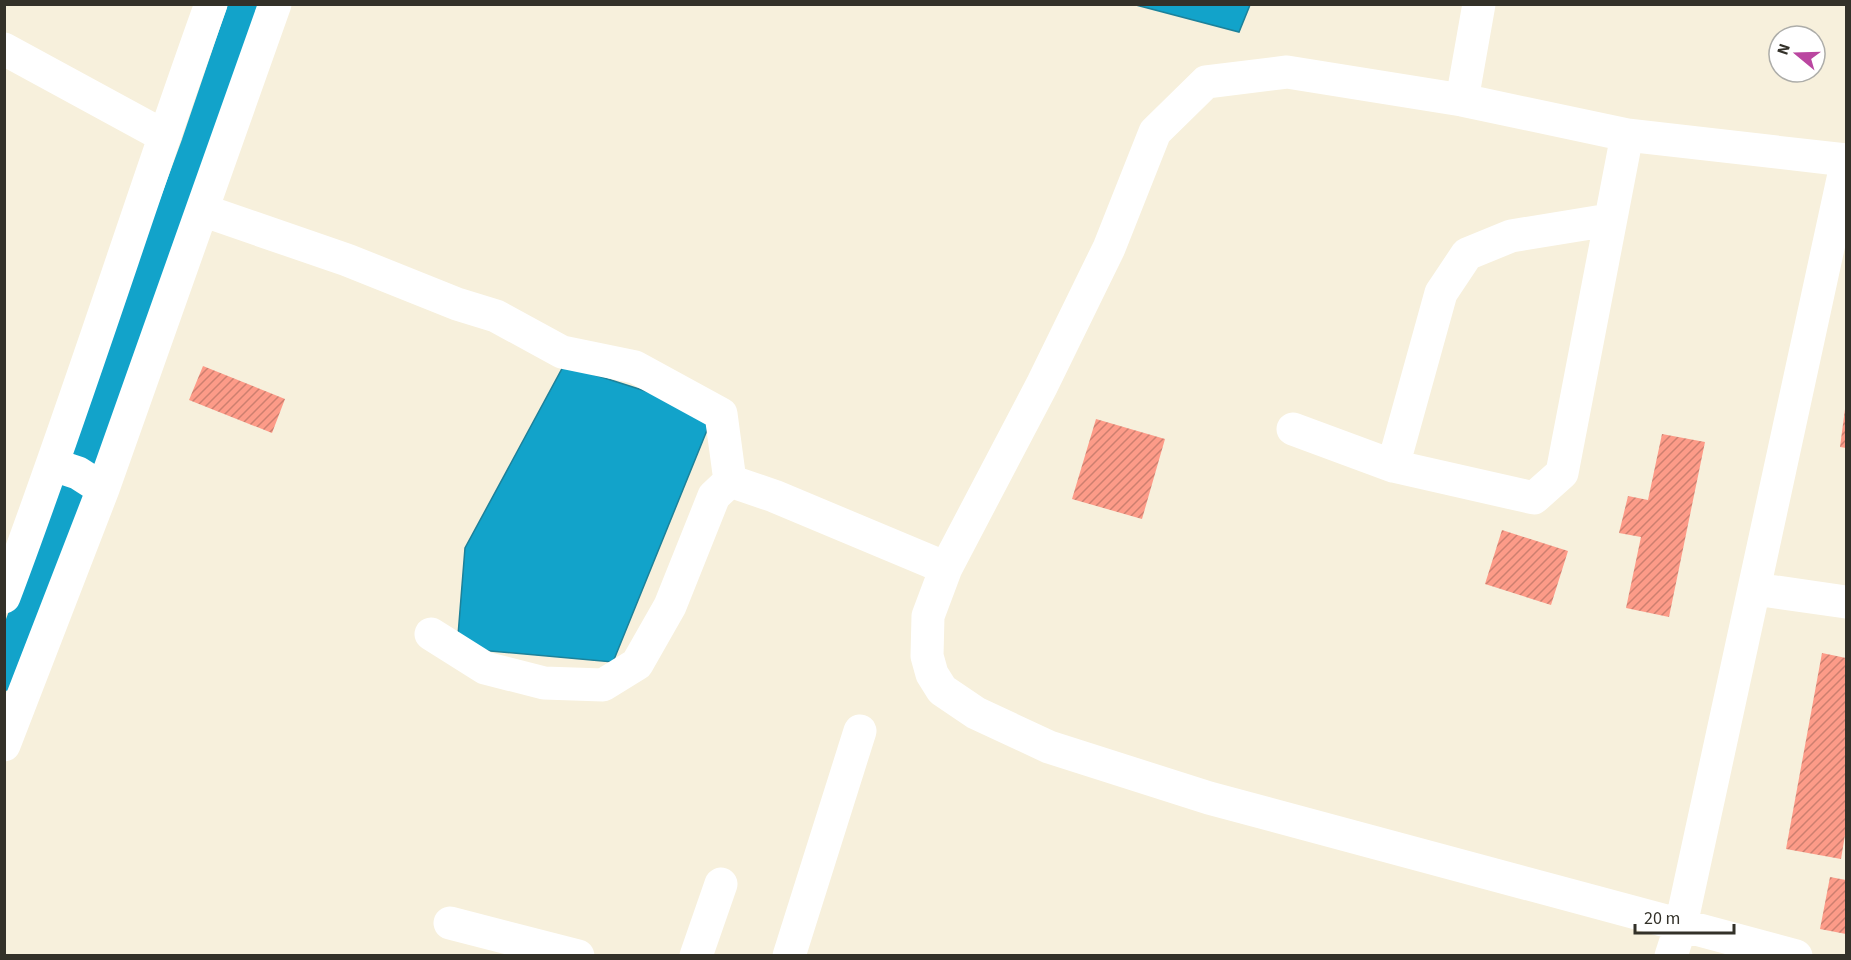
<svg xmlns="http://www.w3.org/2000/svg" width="1851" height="960" viewBox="0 0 1851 960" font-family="'Source Sans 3',sans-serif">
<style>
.water{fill:#12a3ca;stroke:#1c819a;stroke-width:1.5}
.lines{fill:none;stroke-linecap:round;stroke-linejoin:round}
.canal{stroke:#12a3ca;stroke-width:34}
.building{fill:url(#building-hatch)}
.minor{stroke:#fff;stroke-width:33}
</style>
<defs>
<pattern id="building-hatch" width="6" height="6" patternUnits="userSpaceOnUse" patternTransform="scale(1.5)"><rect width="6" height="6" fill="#fd9b88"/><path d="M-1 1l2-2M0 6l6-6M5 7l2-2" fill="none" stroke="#cd7f6f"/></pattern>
</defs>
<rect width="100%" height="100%" fill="#f7f0dc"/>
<path class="water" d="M1136 5H1250L1239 32Z
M564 365 714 413 613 662 457 648 465 548Z"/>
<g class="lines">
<path class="canal" d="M4 674 198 145 246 4"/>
</g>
<path class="building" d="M203 366 285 399 272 433 189 400Z
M1845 409H1846V448L1840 447Z
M1096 419 1165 439 1142 519 1072 499Z
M1662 434 1705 442 1669 617 1626 608 1641 537 1619 533 1628 496 1648 500Z
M1502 530 1568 551 1551 605 1485 584Z
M1822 653 1846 658V829L1841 859 1786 849Z
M1830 877 1846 880V934L1820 929Z"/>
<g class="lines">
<path class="minor" d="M4 49 164 136
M1462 100 1479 4
M202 210 347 260 457 304 496 316 562 352 635 367 721 414 730 481
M1293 429 1393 466 1534 498 1562 473 1627 135
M54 465 78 473 103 489
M1393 466 1441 293 1467 254 1511 236 1609 220
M1755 589 1846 602
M4 597C78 401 140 201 211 4
M431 634 485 668 544 683 603 685 637 664 670 606 714 496 730 481 774 496 946 568
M4 745 103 489 275 4
M450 923 578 956
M696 956 721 884
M789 956 860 731
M1671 956 1681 925 1846 165
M1796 956 1209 798 1049 747 976 713 942 690 932 674 927 656 928 616 946 568 1042 385 1109 248 1155 132 1206 82 1287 72 1462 100 1627 135 1846 160"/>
</g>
<rect width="1851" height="960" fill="none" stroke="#333129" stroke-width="12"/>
<g transform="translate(1797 54) rotate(289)"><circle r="28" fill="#ffffff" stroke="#adada9" stroke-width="1.5"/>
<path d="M0-4.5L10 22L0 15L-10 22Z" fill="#ba46a0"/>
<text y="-9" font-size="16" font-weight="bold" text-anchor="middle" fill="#333129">N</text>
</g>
<path d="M1635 924v9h99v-9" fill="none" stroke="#333129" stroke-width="3"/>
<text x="1644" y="924" font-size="18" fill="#333129" stroke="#ffffff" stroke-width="4.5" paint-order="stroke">20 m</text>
</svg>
